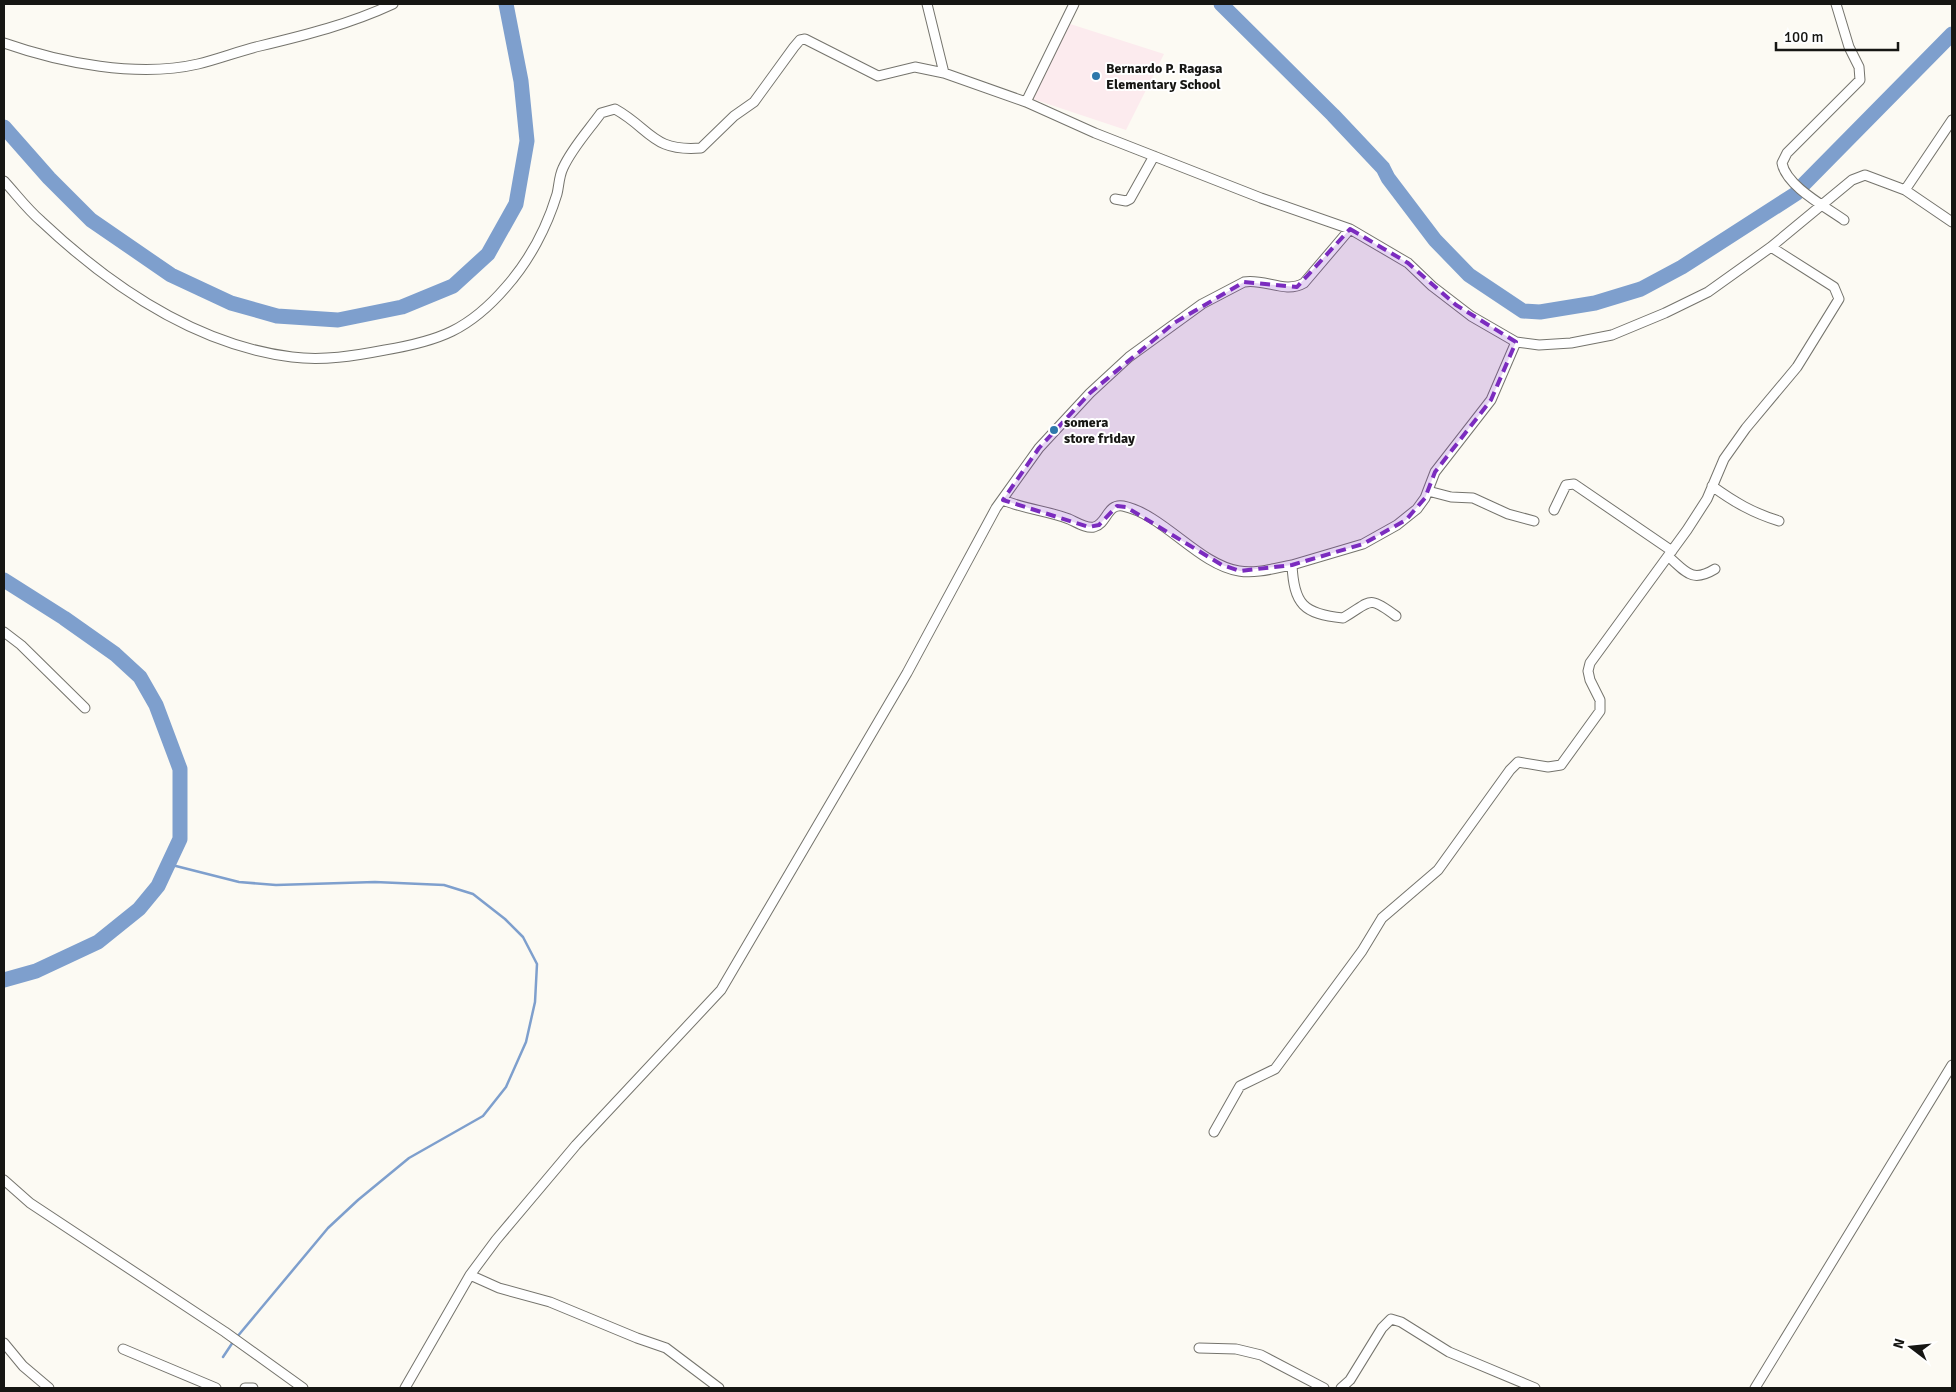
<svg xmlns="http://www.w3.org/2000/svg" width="1956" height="1392" viewBox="0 0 1956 1392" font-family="Signika,sans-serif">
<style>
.education{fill:#fcebee}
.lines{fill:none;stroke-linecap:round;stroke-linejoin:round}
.stream{stroke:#7e9fcd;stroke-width:2.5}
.river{stroke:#7e9fcd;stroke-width:15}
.minor-casing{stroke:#75746d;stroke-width:11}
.minor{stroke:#fff;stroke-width:9}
.marked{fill:#7b2cbf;fill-opacity:0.2;stroke:#7b2cbf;stroke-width:4;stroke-dasharray:10 6;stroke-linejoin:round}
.poi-dot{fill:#2e78ab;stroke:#fff;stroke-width:2}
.labels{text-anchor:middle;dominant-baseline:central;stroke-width:4;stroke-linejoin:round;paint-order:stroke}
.poi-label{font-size:14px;font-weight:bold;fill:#161613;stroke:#fff;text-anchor:start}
</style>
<rect width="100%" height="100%" fill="#fcfaf3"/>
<path class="education" d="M1064 22 1164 54 1126 130 1030 98Z"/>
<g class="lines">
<path class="stream" d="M168 864 239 882 276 885 375 882 444 885 473 894 505 919 523 937 537 964 535 1002 526 1042 506 1087 483 1116 409 1158 358 1200 328 1228 237 1337
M223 1357 233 1342"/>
<path class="river" d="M1221 4 1333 115 1383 168 1388 178 1435 240 1469 275 1523 311 1540 312 1595 303 1641 289 1682 267 1797 193
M4 127 49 178 91 220 171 275 231 303 277 316 338 320 402 307 453 286 488 254 516 204 527 141 521 81 506 4
M1804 184 1952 34
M4 580 64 618 115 654 140 677 156 705 180 769V839L158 886 139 909 98 942 36 971 4 980"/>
<defs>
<path id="minor" d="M927 4 944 73
M1836 4 1849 47 1859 67 1860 80 1787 153 1782 163C1786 186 1826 207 1844 220
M4 43C61 63 138 78 198 64 219 59 239 51 260 46 306 35 350 24 393 4
M1026 102 1074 4
M4 181C16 194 27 209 41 221 110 286 195 345 292 357 323 361 354 356 385 350 439 341 469 330 506 287 529 261 547 227 557 194 559 186 559 176 563 168 572 148 588 131 601 113L615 109C651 129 652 152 701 148L734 116 754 102 794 47 800 40 805 39 878 76 915 67 944 73 1026 102 1095 133 1261 198 1350 229 1408 263 1432 286 1471 316 1516 342 1539 345 1571 343 1612 335 1665 313 1708 292 1771 247 1852 180 1865 175 1905 190 1952 222
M1905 190 1952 120
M1115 199 1126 201 1130 199 1154 156
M1712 486C1734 502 1753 513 1779 521
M1428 491 1451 497 1473 498 1508 514 1534 521
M1003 500C1024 509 1048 511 1069 519 1076 522 1087 529 1094 527 1107 524 1107 503 1123 506 1163 514 1199 565 1239 571 1256 574 1275 568 1292 565
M1554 510 1566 485 1574 484 1672 551
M1669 557C1686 572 1692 583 1715 569
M1396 616C1367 594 1371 602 1343 618 1303 614 1294 604 1292 565L1363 544 1397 525 1417 509 1425 498 1435 472 1491 400 1516 342
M4 632 21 645 85 708
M1214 1132 1240 1086 1275 1069 1362 951 1382 918 1438 870 1510 770 1518 762 1548 767 1561 765 1600 711V700L1590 680 1588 671 1590 663 1687 530 1707 499 1724 459 1746 428 1797 367 1839 299 1834 287 1771 247
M4 1180 30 1203 225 1332 303 1388
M470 1275 499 1288 550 1302 637 1338 666 1348 719 1388
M4 1343 23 1366 49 1388
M1199 1348 1236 1349 1261 1355 1324 1388
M123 1349 216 1388
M245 1388H253
M405 1388 470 1275 496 1240 576 1145 721 990 907 673 996 508 1039 448 1090 393 1129 357 1202 304 1244 282C1264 278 1285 294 1304 283L1350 229
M1341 1388 1350 1380 1382 1328 1391 1319 1401 1322 1449 1352 1535 1388
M1755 1388 1952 1065"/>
</defs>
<use href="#minor" class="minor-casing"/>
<use href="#minor" class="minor"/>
</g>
<path class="marked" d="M1350 229 1408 263 1456 305 1516 342 1491 400 1435 472 1425 498 1406 520 1363 544 1292 565 1240 571 1222 565 1126 507 1117 506 1099 525 1089 527 1003 500 1039 448 1090 393 1174 323 1244 282 1297 287Z"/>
<g class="poi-dot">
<circle cx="1096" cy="76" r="5"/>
<circle cx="1054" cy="430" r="5"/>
</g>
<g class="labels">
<g class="poi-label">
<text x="1106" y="68">Bernardo P. Ragasa<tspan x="1106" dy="16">Elementary School</tspan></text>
<text x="1064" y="422">somera<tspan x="1064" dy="16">store friday</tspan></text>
</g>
</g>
<rect width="1956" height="1392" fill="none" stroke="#161613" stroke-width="10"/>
<g transform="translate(1911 1347) rotate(286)" stroke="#ffffff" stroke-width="4" paint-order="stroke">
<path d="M0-4L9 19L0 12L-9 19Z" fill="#161613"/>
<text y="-8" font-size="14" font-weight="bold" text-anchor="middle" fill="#161613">N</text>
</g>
<path d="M1776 42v8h122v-8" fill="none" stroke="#161613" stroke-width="2.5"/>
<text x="1784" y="42" font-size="15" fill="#161613" stroke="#ffffff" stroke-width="4" paint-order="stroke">100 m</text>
</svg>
